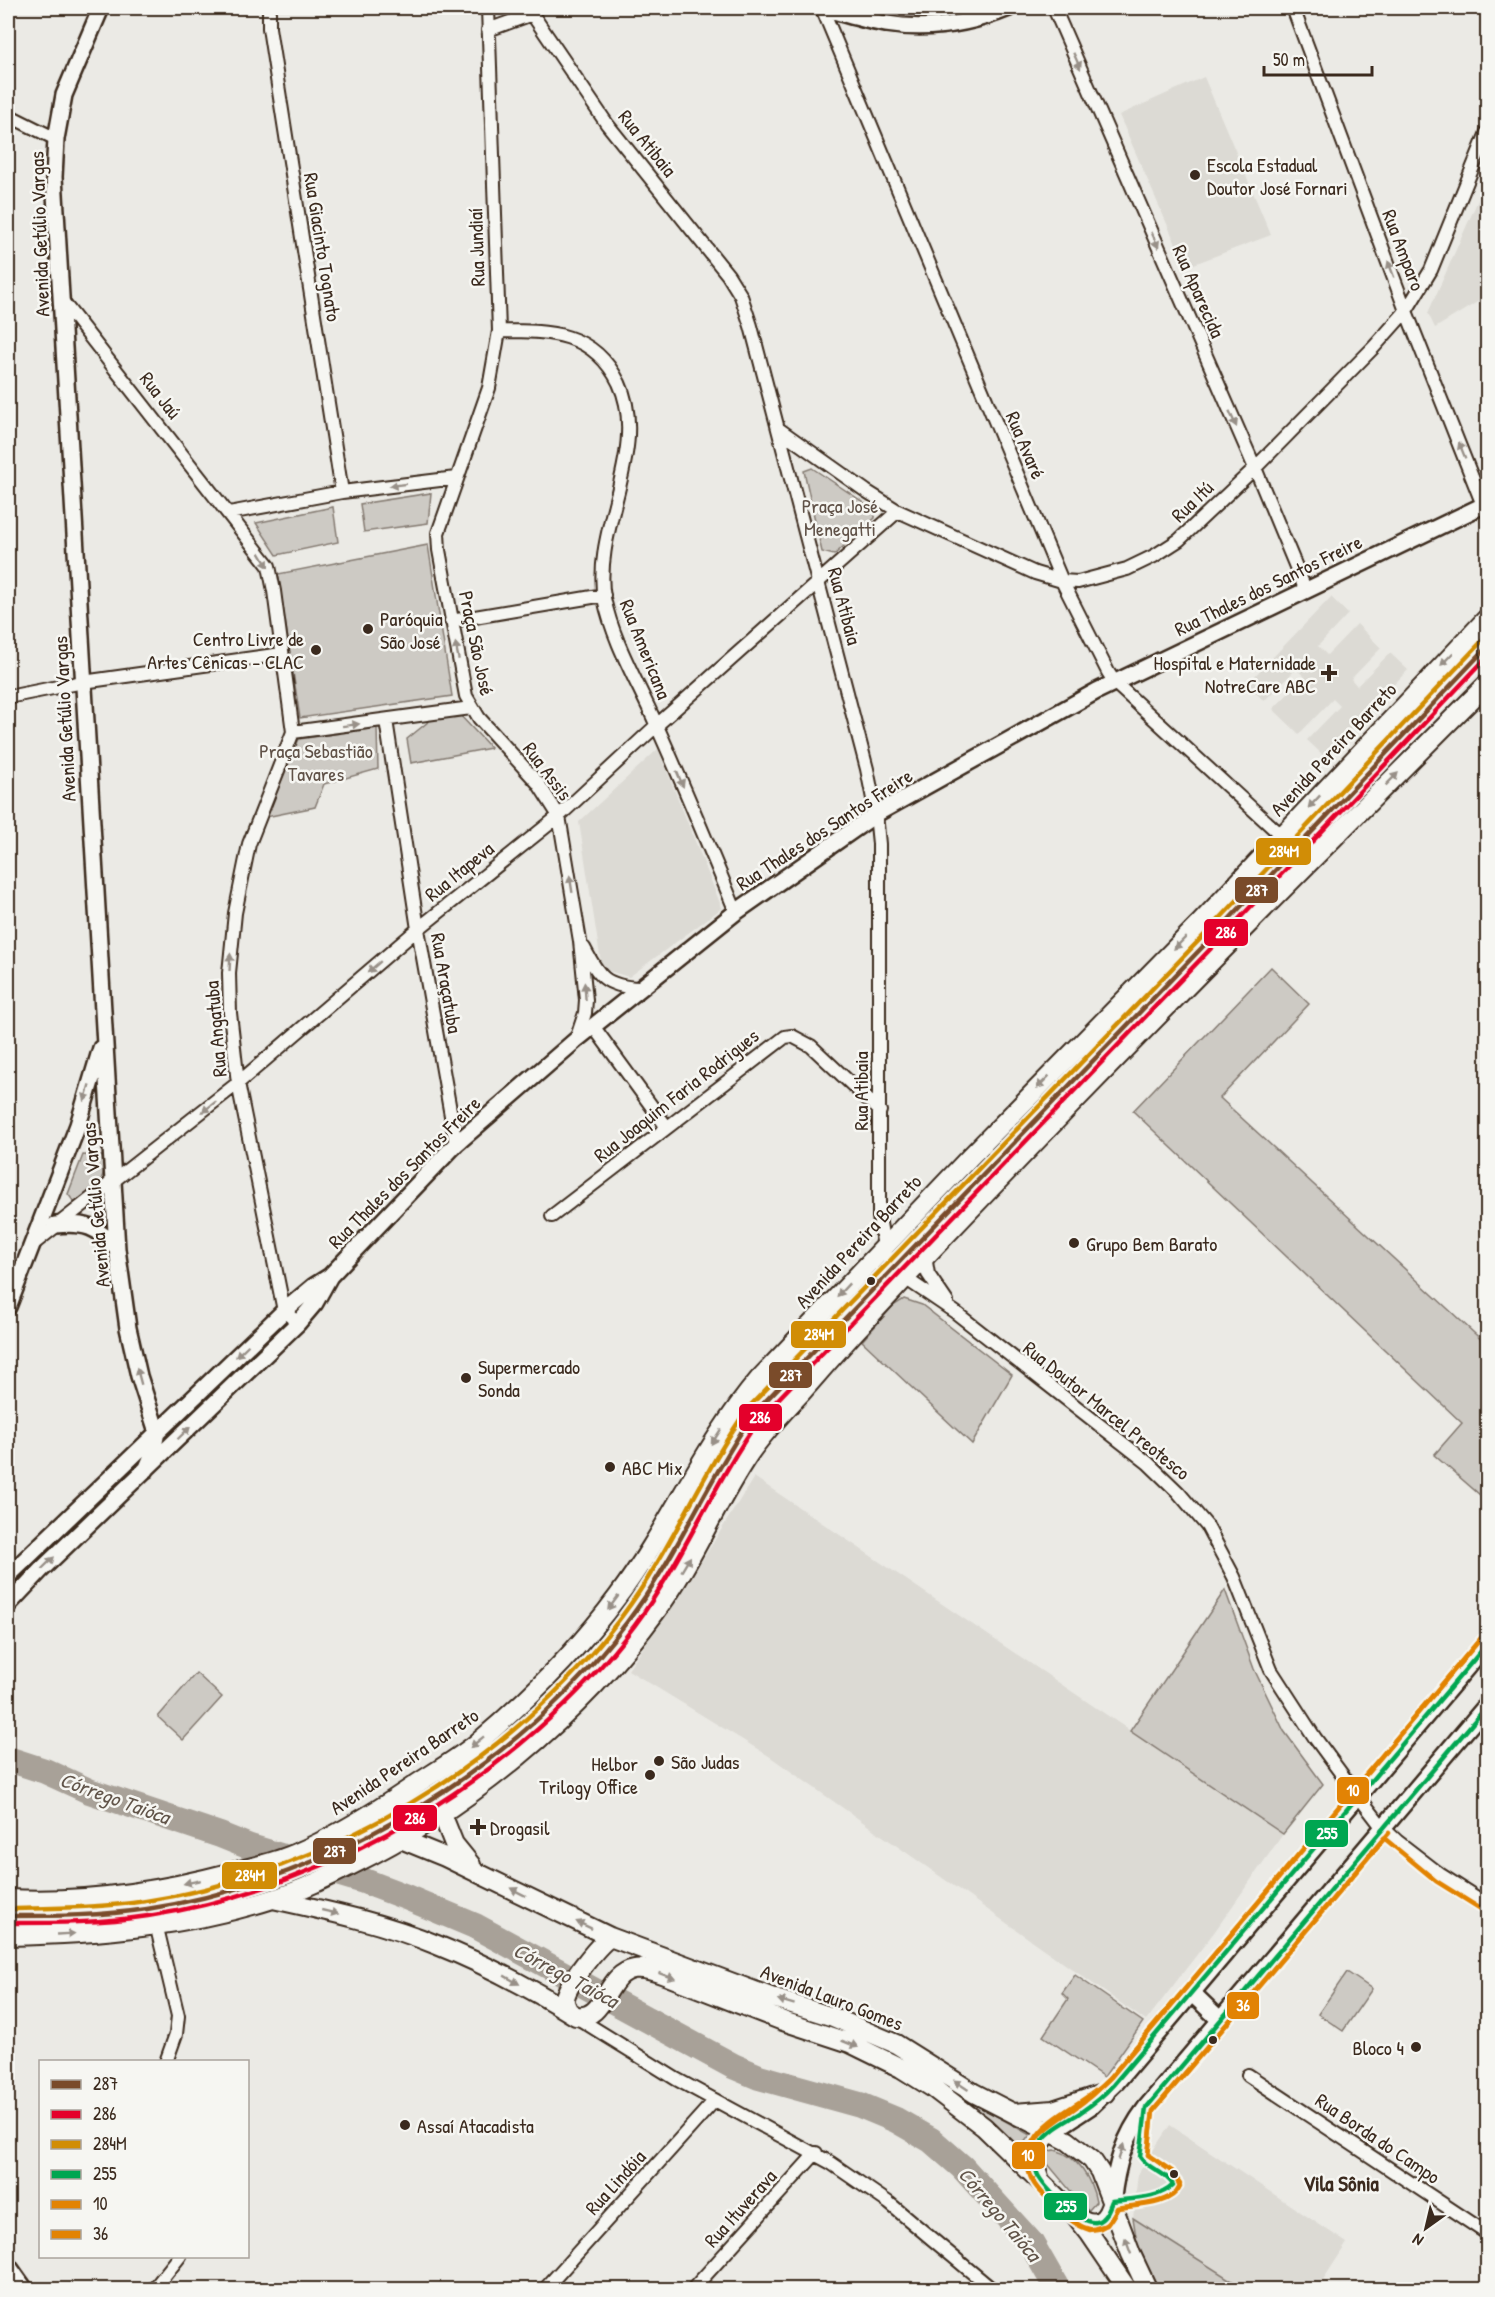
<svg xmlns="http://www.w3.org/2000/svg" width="1495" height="2297" viewBox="0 0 1495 2297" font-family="'Patrick Hand',sans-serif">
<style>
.built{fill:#dcdad4}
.green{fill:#cdcac4;stroke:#847a71;stroke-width:1.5}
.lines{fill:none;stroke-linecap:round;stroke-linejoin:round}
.river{stroke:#a8a198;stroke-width:26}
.minor-casing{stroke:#3b2a1e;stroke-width:16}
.tertiary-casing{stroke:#3b2a1e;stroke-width:20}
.secondary-casing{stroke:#3b2a1e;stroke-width:21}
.primary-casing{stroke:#3b2a1e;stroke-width:22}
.minor{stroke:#f6f6f2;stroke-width:12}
.tertiary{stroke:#f6f6f2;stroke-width:15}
.secondary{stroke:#f6f6f2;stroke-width:16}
.primary{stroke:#f6f6f2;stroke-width:18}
.bus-1-casing{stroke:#f6f6f2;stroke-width:9}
.bus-2-casing{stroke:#f6f6f2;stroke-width:9}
.bus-3-casing{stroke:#f6f6f2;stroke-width:9}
.bus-4-casing{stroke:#f6f6f2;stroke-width:9}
.bus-5-casing{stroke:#f6f6f2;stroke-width:9}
.bus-6-casing{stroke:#f6f6f2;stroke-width:9}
.bus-1{stroke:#7a4b2a;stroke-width:4.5}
.bus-2{stroke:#e4002b;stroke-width:4.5}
.bus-3{stroke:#d18d06;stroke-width:4.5}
.bus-4{stroke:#00a651;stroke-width:4.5}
.bus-5{stroke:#e28304;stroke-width:4.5}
.bus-6{stroke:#e28304;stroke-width:4.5}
.oneway{fill:#989088}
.poi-dot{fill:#3b2a1e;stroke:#f6f6f2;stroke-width:2}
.labels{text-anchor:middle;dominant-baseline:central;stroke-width:5;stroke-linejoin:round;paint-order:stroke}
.street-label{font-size:20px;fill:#3b2a1e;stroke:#f6f6f2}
.poi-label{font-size:20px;fill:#3b2a1e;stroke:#f6f6f2;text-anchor:start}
.park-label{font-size:20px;fill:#605248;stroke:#f6f6f2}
.water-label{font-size:21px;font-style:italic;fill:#615449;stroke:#f6f6f2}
.neighbourhood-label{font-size:21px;font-weight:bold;fill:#3b2a1e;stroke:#f6f6f2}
.line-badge{stroke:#f6f6f2;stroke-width:2}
.badge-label{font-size:16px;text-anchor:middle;font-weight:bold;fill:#fff}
</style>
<rect width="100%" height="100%" fill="#ebeae5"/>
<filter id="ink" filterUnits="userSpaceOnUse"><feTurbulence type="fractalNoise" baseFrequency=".0167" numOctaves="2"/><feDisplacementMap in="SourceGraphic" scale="12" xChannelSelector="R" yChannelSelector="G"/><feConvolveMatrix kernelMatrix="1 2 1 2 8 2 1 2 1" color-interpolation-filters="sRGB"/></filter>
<g filter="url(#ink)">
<path class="built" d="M1204 77 1271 235 1186 267 1119 115Z
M1486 182 1488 185 1487 296 1435 328 1428 313Z
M1331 597 1348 614 1318 646 1327 655 1357 624 1381 648 1351 679 1357 686 1390 653 1408 670 1324 756 1307 740 1340 706 1333 699 1299 734 1273 709 1305 677 1296 669 1264 701 1247 684Z
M658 749 722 908 629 977 602 969 579 822Z
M754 1477 1283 1834 1215 1931 1146 2021 769 1756 628 1670 693 1575Z
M1170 2125 1347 2243 1317 2289H1245L1133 2218 1138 2173Z"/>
<path class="green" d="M812 468 875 510V518L834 555 822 552 804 471Z
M431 493 428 523 364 532 360 504Z
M333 507 338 542 277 555 256 523Z
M428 545 452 696 300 718 278 574Z
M459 714 491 748 411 763 407 739 433 718Z
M377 728 378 769 324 784 315 807 266 817 299 739Z
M1271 967 1309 1004 1220 1098 1487 1345V1501L1434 1455 1462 1423 1133 1111Z
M83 1155 102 1156C110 1177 94 1191 78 1203L74 1202 68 1194Z
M904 1299 922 1305 1012 1375 972 1444 862 1341 893 1306Z
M1225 1590 1254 1669 1284 1731 1323 1784 1283 1834 1130 1731Z
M196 1673 222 1697 183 1740 158 1717Z
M1347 1972 1372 1989 1343 2031 1318 2014Z
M1075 1975 1143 2022 1104 2077 1043 2036 1068 1999 1062 1993Z
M963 2097 1030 2135 1020 2148Z
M1055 2150C1078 2156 1092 2180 1096 2202L1089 2210 1084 2207 1047 2163 1046 2157 1049 2151Z
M1133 2218 1245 2289H1158L1137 2243Z"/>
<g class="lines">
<path class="river" d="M8 1759 45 1771 89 1791 220 1835 250 1847 364 1881 406 1897 475 1926 733 2066 759 2077 860 2105 896 2120 931 2140 962 2167 1031 2243 1058 2290"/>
<defs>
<path id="minor" d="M269 8V28L342 492
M488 8 499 331 489 388 443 519 438 533 439 550 466 696 479 718 538 783 559 816 580 941 586 1000 585 1013 576 1040
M528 8 607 124 728 275 741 296 751 326 867 769 876 814 879 844V1217L885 1253 894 1268 905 1278 955 1312 1148 1463 1178 1492 1207 1526 1224 1558 1234 1577 1271 1670 1315 1738 1343 1776 1383 1828 1397 1841 1441 1875 1488 1905
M822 8 1062 581 1108 672 1115 683 1282 836
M1054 8 1255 468 1306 591
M1293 8 1406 311 1483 505
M488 30 532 14
M8 115 56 139
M62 301 269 566 274 591 293 732
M499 331C550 331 593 331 619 383 650 449 592 529 604 598 613 642 638 683 656 724 684 786 710 849 736 912
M780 430 866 491 898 511 1035 573 1062 581 1078 582 1127 569 1154 556 1179 540 1255 468 1374 347 1406 311 1431 270 1488 130
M229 513 342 492 456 478
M451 621 604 595
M8 697 83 682 282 654
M386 720 418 929 456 1144
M293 732 249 844 235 913 229 973 230 1013 238 1083 284 1311 298 1323
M293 732 471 708
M584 948C599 977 605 986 639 988
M593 1026 666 1126
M552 1216 785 1037 792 1036 811 1046 880 1111
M32 1245 238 1083 418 929 559 816 657 725 898 511
M925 1256 928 1274 947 1302
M156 1924 178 2016 176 2034 166 2062
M576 2017 676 2079 831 2163 889 2203 993 2290
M1248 2075 1488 2234
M153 2290 180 2256
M544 2290 715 2100
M692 2290 816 2153"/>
<path id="tertiary" d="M101 8 64 95 56 139 54 177 117 1249 128 1328 139 1376 157 1432 152 1456 146 1470
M822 8C843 13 865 21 886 24 928 31 970 24 1009 8
M55 1225C84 1222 98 1226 117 1249
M8 1307 78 1125 101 1048
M8 1576 284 1311 314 1286 330 1276 456 1144 576 1040 736 912 876 814 1097 691 1488 503
M8 1605 41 1570 298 1323 315 1303 330 1276"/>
<path id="secondary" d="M1192 1993 1220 2020
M1051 2132 1092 2105 1116 2082 1488 1642
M1112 2201C1116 2165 1124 2137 1146 2108L1488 1704
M8 2266 25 2290"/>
<path id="primary" d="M442 1814 454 1844 471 1865
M359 1822 445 1857 610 1937 776 1999 833 2017 896 2044 974 2093 1068 2141 1092 2160 1100 2172 1131 2254 1148 2290
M8 1899C82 1903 157 1892 229 1873 251 1867 274 1863 294 1854 335 1837 372 1814 409 1789 431 1774 456 1760 477 1743 529 1699 578 1650 618 1596 670 1527 703 1445 759 1379L969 1158 1201 922 1488 617
M273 1899C328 1911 384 1923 437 1945 485 1964 532 1989 576 2016 606 2021 605 1974 634 1969 646 1967 659 1973 670 1977L783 2021 850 2043 901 2068 933 2088 984 2127 1074 2214 1090 2234 1128 2290
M8 1936C98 1934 190 1926 276 1898 302 1890 326 1878 350 1866 467 1809 580 1716 657 1610 693 1562 715 1504 749 1454 764 1432 783 1412 801 1393 823 1368 845 1342 868 1318 934 1246 1003 1176 1070 1106 1208 964 1348 823 1488 683
M569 2012C567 2007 564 2004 565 1998 568 1983 597 1946 610 1937
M1014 2113 1053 2110 1105 2093
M1040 2180C1032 2162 1036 2144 1051 2132
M1075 2215C1095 2229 1106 2223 1112 2201"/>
</defs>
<use href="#minor" class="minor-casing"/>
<use href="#tertiary" class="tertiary-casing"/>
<use href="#secondary" class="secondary-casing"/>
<use href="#primary" class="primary-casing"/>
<use href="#minor" class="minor"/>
<use href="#tertiary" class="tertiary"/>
<use href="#secondary" class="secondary"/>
<use href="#primary" class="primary"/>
<defs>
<path id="bus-1" d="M8 1916C55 1916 101 1916 147 1909 330 1880 515 1770 627 1622 677 1557 707 1480 754 1413L1215 934 1488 646"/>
<path id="bus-2" d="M8 1923C55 1923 102 1923 148 1916 332 1888 523 1774 635 1625 683 1560 713 1484 760 1418L1220 939 1488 656"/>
<path id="bus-3" d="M8 1909C54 1908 100 1908 146 1901 327 1873 512 1763 622 1616 671 1551 701 1474 748 1408L1210 929 1483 640"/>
<path id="bus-4" d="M1488 1643 1113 2085C1104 2095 1093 2104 1081 2112 1068 2121 1051 2128 1041 2142 1036 2151 1033 2163 1037 2173 1042 2187 1081 2225 1096 2222 1105 2220 1109 2209 1112 2201 1131 2198 1158 2200 1173 2185 1165 2171 1149 2170 1140 2157L1146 2108 1488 1705"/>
<path id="bus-5" d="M1482 1637 1111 2077C1103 2084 1095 2093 1087 2099 1053 2127 998 2146 1046 2197 1059 2210 1072 2225 1090 2230L1107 2225 1118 2208C1137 2205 1171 2206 1180 2186L1172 2171 1148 2155 1153 2111 1384 1838 1436 1881 1484 1911"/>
<path id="bus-6" d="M1389 1833 1153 2111 1148 2155 1171 2171 1180 2183C1178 2204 1134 2205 1117 2208 1101 2247 1075 2225 1054 2204 1044 2195 1032 2186 1029 2172 1026 2162 1028 2150 1034 2141 1047 2116 1087 2102 1108 2080L1482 1637"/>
</defs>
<use href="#bus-1" class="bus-1-casing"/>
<use href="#bus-2" class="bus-2-casing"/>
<use href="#bus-3" class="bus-3-casing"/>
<use href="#bus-4" class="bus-4-casing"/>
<use href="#bus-5" class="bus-5-casing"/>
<use href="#bus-6" class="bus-6-casing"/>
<use href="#bus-1" class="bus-1"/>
<use href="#bus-2" class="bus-2"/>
<use href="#bus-3" class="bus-3"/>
<use href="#bus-4" class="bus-4"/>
<use href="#bus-5" class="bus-5"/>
<use href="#bus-6" class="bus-6"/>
</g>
<defs><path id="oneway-solid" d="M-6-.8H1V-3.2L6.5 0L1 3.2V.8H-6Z" transform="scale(1.5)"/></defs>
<g class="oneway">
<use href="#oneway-solid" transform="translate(1077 61) rotate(66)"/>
<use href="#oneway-solid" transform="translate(1155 240) rotate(66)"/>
<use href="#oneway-solid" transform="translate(1391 269) rotate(-111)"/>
<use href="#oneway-solid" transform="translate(1233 419) rotate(66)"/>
<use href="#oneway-solid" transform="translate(1462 450) rotate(-112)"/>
<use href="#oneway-solid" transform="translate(398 485) rotate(173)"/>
<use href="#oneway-solid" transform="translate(264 560) rotate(59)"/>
<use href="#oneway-solid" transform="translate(457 651) rotate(-101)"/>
<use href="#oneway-solid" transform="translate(1447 659) rotate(134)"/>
<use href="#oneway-solid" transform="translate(351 725) rotate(-7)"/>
<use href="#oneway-solid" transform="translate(680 779) rotate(67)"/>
<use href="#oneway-solid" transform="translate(1392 779) rotate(-45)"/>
<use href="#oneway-solid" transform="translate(1314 802) rotate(133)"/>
<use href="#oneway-solid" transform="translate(571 884) rotate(-99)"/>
<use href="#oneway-solid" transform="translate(1180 943) rotate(135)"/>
<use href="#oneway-solid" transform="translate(230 962) rotate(-87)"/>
<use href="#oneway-solid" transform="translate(374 967) rotate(139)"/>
<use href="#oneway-solid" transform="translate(585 991) rotate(-94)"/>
<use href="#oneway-solid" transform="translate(1043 1082) rotate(135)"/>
<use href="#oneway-solid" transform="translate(87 1093) rotate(106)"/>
<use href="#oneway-solid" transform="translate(209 1107) rotate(142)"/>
<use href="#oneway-solid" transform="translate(843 1290) rotate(133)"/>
<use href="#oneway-solid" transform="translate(242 1351) rotate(136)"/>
<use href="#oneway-solid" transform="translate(139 1376) rotate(-105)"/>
<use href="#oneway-solid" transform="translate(184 1433) rotate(-44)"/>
<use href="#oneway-solid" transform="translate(716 1437) rotate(123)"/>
<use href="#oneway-solid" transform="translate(48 1563) rotate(-44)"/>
<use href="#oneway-solid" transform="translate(686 1564) rotate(-59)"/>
<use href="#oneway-solid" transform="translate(613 1603) rotate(127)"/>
<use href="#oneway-solid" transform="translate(477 1742) rotate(141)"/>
<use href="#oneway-solid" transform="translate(192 1882) rotate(168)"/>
<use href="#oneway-solid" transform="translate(518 1892) rotate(-153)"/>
<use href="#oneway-solid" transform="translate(330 1912) rotate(13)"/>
<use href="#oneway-solid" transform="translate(584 1925) rotate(-155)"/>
<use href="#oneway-solid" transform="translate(66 1934) rotate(-3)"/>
<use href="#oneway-solid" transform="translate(667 1976) rotate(20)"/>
<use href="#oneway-solid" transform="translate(512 1980) rotate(29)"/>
<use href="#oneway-solid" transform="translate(786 2002) rotate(-163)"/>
<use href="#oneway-solid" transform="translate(850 2044) rotate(22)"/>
<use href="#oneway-solid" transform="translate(961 2085) rotate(-146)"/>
<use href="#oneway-solid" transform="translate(1121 2152) rotate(-72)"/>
<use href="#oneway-solid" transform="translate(1128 2246) rotate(-110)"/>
</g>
</g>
<g class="poi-dot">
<circle cx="1195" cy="175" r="6"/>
<circle cx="368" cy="629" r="6"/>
<circle cx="316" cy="650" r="6"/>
<path d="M1326 664h6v6h6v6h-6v6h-6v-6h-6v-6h6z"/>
<circle cx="1074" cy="1243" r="6"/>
<circle cx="871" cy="1281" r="5"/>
<circle cx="466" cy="1378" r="6"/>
<circle cx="610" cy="1467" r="6"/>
<circle cx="659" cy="1761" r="6"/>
<circle cx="650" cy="1775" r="6"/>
<path d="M475 1818h6v6h6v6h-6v6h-6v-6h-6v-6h6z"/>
<circle cx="1213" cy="2040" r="5"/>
<circle cx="1416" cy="2047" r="6"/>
<circle cx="405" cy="2125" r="6"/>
<circle cx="1174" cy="2174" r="5"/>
</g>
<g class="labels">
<g class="street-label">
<text transform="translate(648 143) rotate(51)">Rua Atibaia</text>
<text transform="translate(39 234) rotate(-92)">Avenida Getúlio Vargas</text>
<text transform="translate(323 247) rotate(81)">Rua Giacinto Tognato</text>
<text transform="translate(476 247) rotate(-92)">Rua Jundiaí</text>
<text transform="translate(1404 250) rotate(69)">Rua Amparo</text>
<text transform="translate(1199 291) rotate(66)">Rua Aparecida</text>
<text transform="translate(161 395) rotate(52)">Rua Jaú</text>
<text transform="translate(1026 445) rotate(67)">Rua Avaré</text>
<text transform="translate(1192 501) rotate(-44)">Rua Itú</text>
<text transform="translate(1268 585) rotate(-26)">Rua Thales dos Santos Freire</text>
<text transform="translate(845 606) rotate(75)">Rua Atibaia</text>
<text transform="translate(477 643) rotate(78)">Praça São José</text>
<text transform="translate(646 649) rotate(68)">Rua Americana</text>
<text transform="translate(64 719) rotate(-93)">Avenida Getúlio Vargas</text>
<text transform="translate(1333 749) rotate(-47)">Avenida Pereira Barreto</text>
<text transform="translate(548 771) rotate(53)">Rua Assis</text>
<text transform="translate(824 829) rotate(-33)">Rua Thales dos Santos Freire</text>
<text transform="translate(459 871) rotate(-39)">Rua Itapeva</text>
<text transform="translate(447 983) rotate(80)">Rua Araçatuba</text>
<text transform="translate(215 1029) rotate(-95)">Rua Angatuba</text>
<text transform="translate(860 1091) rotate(-90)">Rua Atibaia</text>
<text transform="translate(676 1095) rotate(-38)">Rua Joaquim Faria Rodrigues</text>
<text transform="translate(404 1172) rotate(-45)">Rua Thales dos Santos Freire</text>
<text transform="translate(95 1205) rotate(-95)">Avenida Getúlio Vargas</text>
<text transform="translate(858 1241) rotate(-47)">Avenida Pereira Barreto</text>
<text transform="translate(1107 1410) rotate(39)">Rua Doutor Marcel Preotesco</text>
<text transform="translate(404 1761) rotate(-34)">Avenida Pereira Barreto</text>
<text transform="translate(832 1997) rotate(21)">Avenida Lauro Gomes</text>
<text transform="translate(1378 2138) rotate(34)">Rua Borda do Campo</text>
<text transform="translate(615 2182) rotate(-48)">Rua Lindóia</text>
<text transform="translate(740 2208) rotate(-48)">Rua Ituverava</text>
</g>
<g class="poi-label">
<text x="1207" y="164">Escola Estadual<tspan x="1207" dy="23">Doutor José Fornari</tspan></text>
<text x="380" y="618">Paróquia<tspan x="380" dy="23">São José</tspan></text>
<text x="304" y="638" text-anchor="end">Centro Livre de<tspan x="304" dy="23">Artes Cênicas - CLAC</tspan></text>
<text x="1316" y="662" text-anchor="end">Hospital e Maternidade<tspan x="1316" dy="23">NotreCare ABC</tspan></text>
<text x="1086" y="1243">Grupo Bem Barato</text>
<text x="478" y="1366">Supermercado<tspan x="478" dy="23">Sonda</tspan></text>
<text x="622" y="1467">ABC Mix</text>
<text x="671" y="1761">São Judas</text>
<text x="638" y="1763" text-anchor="end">Helbor<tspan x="638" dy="23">Trilogy Office</tspan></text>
<text x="490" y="1827">Drogasil</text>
<text x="1404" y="2047" text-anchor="end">Bloco 4</text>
<text x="417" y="2125">Assaí Atacadista</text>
</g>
<g class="park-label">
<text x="840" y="505">Praça José<tspan x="840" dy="23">Menegatti</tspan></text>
<text x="316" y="750">Praça Sebastião<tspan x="316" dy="23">Tavares</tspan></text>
</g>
<g class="water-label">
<text transform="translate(115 1798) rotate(20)">Córrego Taióca</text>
<text transform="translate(566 1975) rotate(28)">Córrego Taióca</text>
<text transform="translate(1000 2214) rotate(50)">Córrego Taióca</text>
</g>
<g class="neighbourhood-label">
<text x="1341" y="2183">Vila Sônia</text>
</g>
</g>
<g class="line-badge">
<rect x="1255" y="837" width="57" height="29" rx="6" fill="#d18d06"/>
<rect x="1234" y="876" width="45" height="28" rx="6" fill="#7a4b2a"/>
<rect x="1203" y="918" width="46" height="29" rx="6" fill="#e4002b"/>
<rect x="790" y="1320" width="57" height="29" rx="6" fill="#d18d06"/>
<rect x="768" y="1361" width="45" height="28" rx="6" fill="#7a4b2a"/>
<rect x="738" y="1403" width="45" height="29" rx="6" fill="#e4002b"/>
<rect x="1336" y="1776" width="34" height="29" rx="6" fill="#e28304"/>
<rect x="392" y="1804" width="46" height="28" rx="6" fill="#e4002b"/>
<rect x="1304" y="1819" width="45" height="29" rx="6" fill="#00a651"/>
<rect x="312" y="1837" width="45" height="28" rx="6" fill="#7a4b2a"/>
<rect x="221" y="1861" width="57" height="29" rx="6" fill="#d18d06"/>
<rect x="1226" y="1991" width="34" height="29" rx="6" fill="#e28304"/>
<rect x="1011" y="2141" width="35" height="29" rx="6" fill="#e28304"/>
<rect x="1043" y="2192" width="45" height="29" rx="6" fill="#00a651"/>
</g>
<g class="badge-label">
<text x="1284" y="857">284M</text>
<text x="1257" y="896">287</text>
<text x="1226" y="938">286</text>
<text x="819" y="1340">284M</text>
<text x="791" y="1381">287</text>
<text x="760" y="1423">286</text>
<text x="1353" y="1796">10</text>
<text x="415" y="1824">286</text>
<text x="1327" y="1839">255</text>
<text x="335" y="1857">287</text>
<text x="250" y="1881">284M</text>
<text x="1243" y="2011">36</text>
<text x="1028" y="2161">10</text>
<text x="1066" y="2212">255</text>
</g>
<rect width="1495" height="2297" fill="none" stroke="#f6f6f2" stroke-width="30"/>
<rect x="15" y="15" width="1465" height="2267" fill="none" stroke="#3b2a1e" stroke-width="2" filter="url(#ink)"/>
<rect x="39" y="2060" width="210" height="198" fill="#f6f6f2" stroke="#aba49d" stroke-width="1.5"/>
<rect x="51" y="2080" width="30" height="9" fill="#7a4b2a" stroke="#aba49d" stroke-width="1.5"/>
<text x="93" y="2090" font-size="18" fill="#3b2a1e">287</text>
<rect x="51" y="2110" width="30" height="9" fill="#e4002b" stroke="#aba49d" stroke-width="1.5"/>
<text x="93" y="2120" font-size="18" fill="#3b2a1e">286</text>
<rect x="51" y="2140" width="30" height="9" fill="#d18d06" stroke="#aba49d" stroke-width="1.5"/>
<text x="93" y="2150" font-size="18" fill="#3b2a1e">284M</text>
<rect x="51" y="2170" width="30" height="9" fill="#00a651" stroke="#aba49d" stroke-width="1.5"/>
<text x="93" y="2180" font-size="18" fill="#3b2a1e">255</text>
<rect x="51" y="2200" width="30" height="9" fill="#e28304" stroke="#aba49d" stroke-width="1.5"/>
<text x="93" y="2210" font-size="18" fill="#3b2a1e">10</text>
<rect x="51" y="2230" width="30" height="9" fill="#e28304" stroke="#aba49d" stroke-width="1.5"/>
<text x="93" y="2240" font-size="18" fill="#3b2a1e">36</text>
<g transform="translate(1426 2228) rotate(214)" stroke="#f6f6f2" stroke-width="4.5" paint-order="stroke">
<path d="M0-4.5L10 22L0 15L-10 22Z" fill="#3b2a1e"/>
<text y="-9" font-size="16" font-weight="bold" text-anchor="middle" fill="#3b2a1e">N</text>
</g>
<path d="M1264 66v9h108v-9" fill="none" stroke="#3b2a1e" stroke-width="3"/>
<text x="1273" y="66" font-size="18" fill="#3b2a1e" stroke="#f6f6f2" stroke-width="4.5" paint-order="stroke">50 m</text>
</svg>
